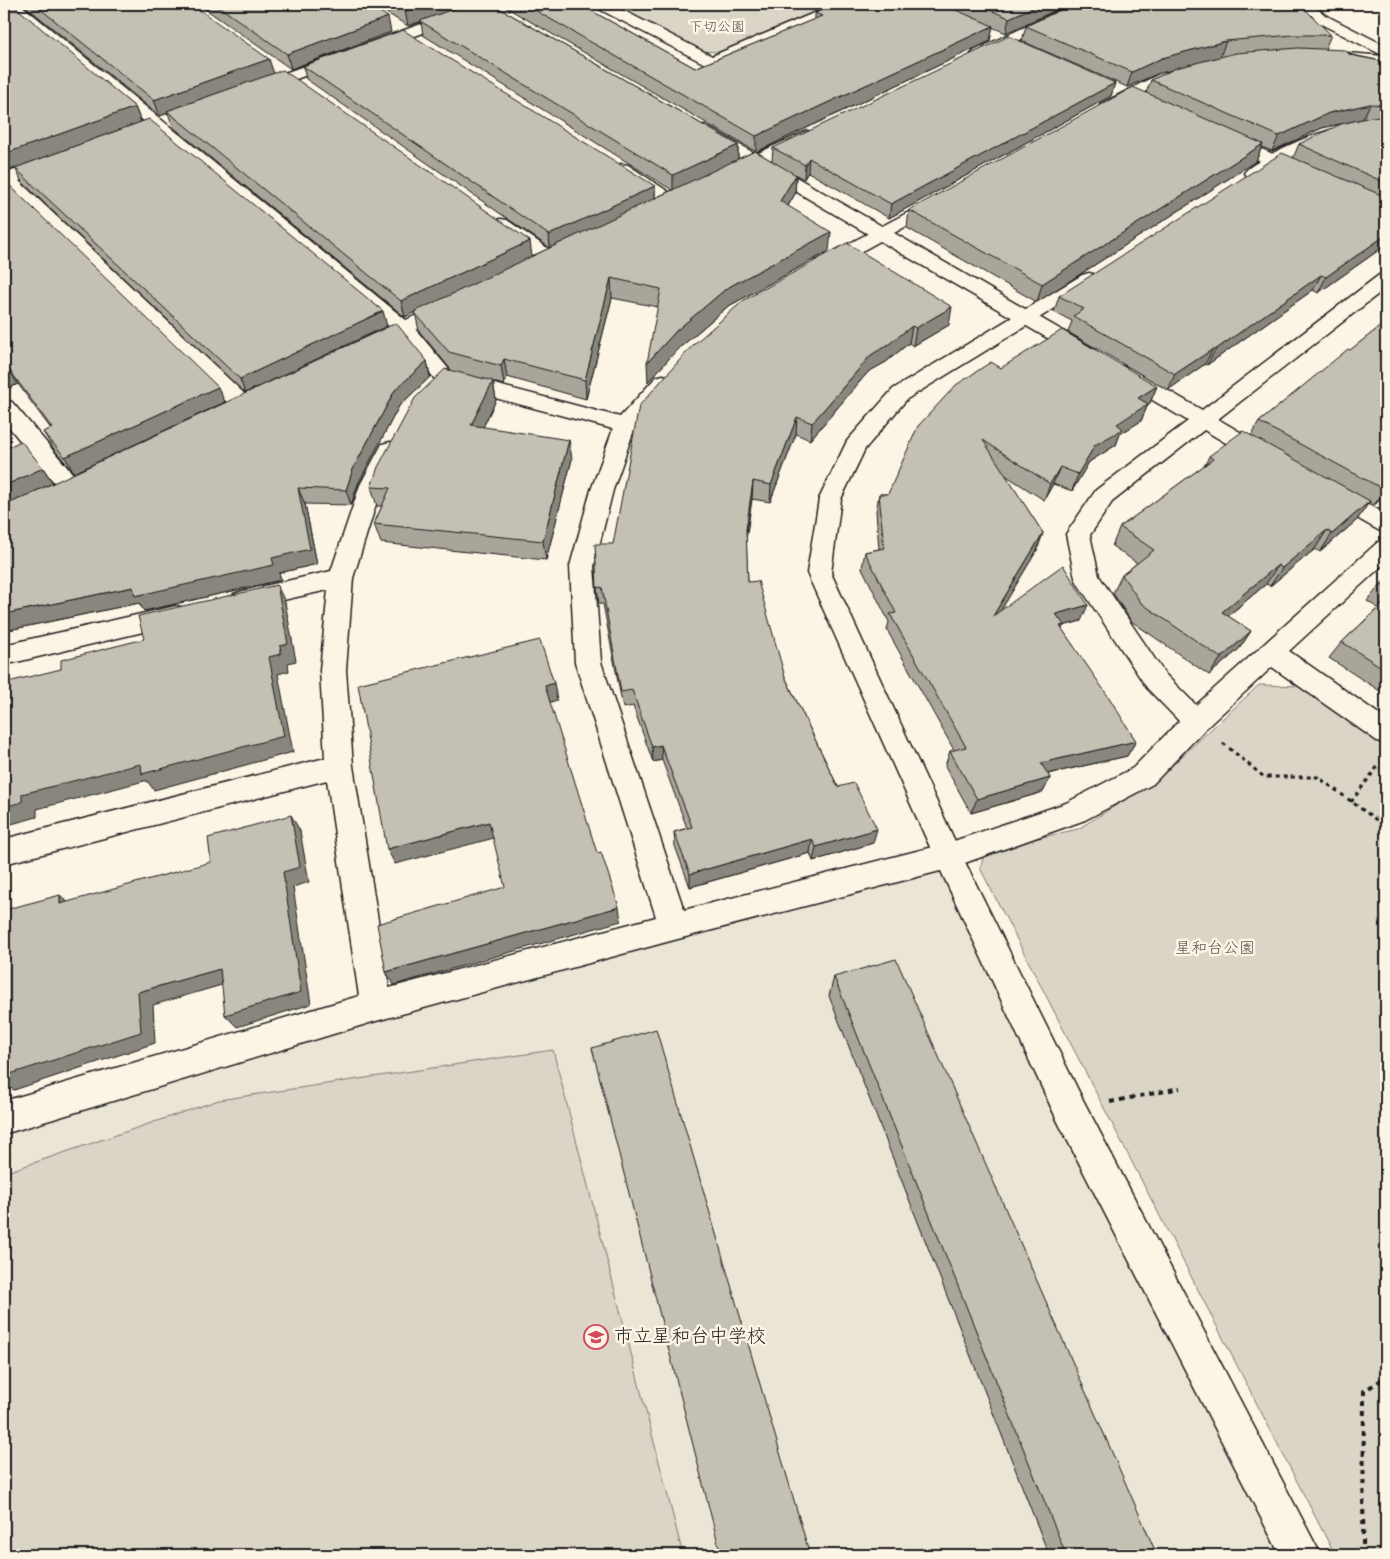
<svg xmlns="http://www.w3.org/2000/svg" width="1390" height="1559" viewBox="0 0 1390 1559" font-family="Kalam,'Klee One',sans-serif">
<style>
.built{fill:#ebe5d6}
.green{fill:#dbd5c8;stroke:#7c7872}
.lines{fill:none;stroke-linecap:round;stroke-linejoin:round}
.minor-casing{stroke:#1c1c1c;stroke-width:3}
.tertiary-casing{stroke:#1c1c1c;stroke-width:3}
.path-far1{stroke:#1c1c1c;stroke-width:3;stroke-dasharray:4 4;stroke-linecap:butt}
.path{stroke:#1c1c1c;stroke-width:4;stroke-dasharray:5 5;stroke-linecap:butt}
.minor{fill:#fcf5e5;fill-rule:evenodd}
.tertiary{fill:#fcf5e5;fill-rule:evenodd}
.wall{fill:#a9a59a;stroke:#1c1c1c}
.shaded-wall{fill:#89867d;stroke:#1c1c1c}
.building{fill:#c4c0b3;stroke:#1c1c1c}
.labels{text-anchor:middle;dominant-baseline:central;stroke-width:5;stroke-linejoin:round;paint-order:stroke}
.far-park-label{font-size:14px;fill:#555450;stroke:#fcf5e5}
.park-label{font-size:16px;fill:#555450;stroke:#fcf5e5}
.near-poi-label{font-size:19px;fill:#1c1c1c;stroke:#fcf5e5;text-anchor:start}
</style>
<rect width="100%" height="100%" fill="#fcf5e5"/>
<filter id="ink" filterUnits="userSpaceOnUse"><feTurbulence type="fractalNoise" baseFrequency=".02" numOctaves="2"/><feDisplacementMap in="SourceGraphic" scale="10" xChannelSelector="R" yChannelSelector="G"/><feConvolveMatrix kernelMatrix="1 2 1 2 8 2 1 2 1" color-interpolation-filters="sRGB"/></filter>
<g filter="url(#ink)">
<path class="built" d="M948 856 1070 1110 1301 1555H4V1118L376 1006Z"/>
<path class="green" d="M610 4H836L720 52 701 51Z
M1259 685 1306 686 1386 741V1555H1335L980 868 986 850 1078 829 1155 781Z
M553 1050 683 1555H4V1173L219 1100Z"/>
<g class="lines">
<defs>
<path id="minor" d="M4 4H20L406 320 444 302H458L461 306 458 310 416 330 452 373 620 417 656 377 663 375 670 377 673 382 670 387 635 427 613 490 594 566 601 662 684 910 948 843 1066 803 1133 768 1179 721 1147 688 1078 584 1075 578 1066 534 1096 490 1188 421 1115 378 1112 373 1115 368 1122 366 1129 368 1202 410 1379 275 1386 273V288L1218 419 1274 452 1277 457 1274 462 1266 464 1258 462 1204 430 1112 502 1090 535 1099 576 1165 674 1196 705 1378 542 1386 540V562L1289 651 1386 719V744L1377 741 1272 667 1205 729 1153 784 1085 820 948 869 674 940 376 1021 4 1134V1101L359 996 327 780 4 864V839L325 758 320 670 328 590 243 609 234 606 231 600 234 594 243 591 331 571 360 485 382 444 390 442 398 444 401 449 382 485 353 578 346 670 353 766 389 988 656 917 575 662 570 566 591 490 613 429 438 383 401 337C388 343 375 353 361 349L358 345 361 341 390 327Z
M477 4H497L495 7 263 91 257 93 249 88 251 85Z
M593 4H611L712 56 835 4H854L852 7 711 67 595 7Z
M1073 4H1091L1089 7 984 57H974L971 54 974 51Z
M1297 4H1312L1325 15 1386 46V66L1330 60 1327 57 1335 52 1384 56 1315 21Z
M1183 66 1191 71 1189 74 1177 77 1113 110H1101L1099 107 1101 104 1165 71Z
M807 131 813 132 815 136 813 140 737 176H725L722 172 725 168Z
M1226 134 1306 168 1309 172 1306 176H1294L1220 143 1218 139 1220 135Z
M54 156 60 157 63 161 60 165 19 181 250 399 253 404 250 409 242 411 234 409 4 185V171L9 172Z
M622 164 628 165 681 200 678 204H666L616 173 613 169 616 165Z
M941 195 947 196 950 200 947 204 894 233 1094 349 1097 353 1094 357 1087 359 1080 357 880 241 828 270H814L812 266 814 262Z
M501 219 507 220 556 254 558 258 556 262H542L495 228 492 224 495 220Z
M4 400 12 402 78 480 81 486 78 492 70 494 62 492 4 421Z
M1330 484 1386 514V532L1378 530 1322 498 1319 492 1322 486Z
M176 606 185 608 188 615 185 622 4 665V645Z"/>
<path id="tertiary" d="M1368 123H1386V133C1347 133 1316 143 1282 163 1271 169 1260 180 1247 177L1244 173C1249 166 1259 162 1266 157 1298 139 1330 127 1368 123Z
M705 125 887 229 889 233 887 237H873L699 134 697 130 699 126Z
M1089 273 1096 275 1099 279 1096 283 907 399 865 449 841 499 831 573 959 850 1082 1098 1321 1555H1280L1058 1122 934 856 807 573 819 499 847 441 893 389 1082 275Z"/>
</defs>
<use href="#minor" class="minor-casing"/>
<use href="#tertiary" class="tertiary-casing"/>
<path class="path-far1" d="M1223 743 1264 777H1318L1386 827
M1351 802 1378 766"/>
<path class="path" d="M1110 1102 1180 1088
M1386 1231V1243
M1363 1555 1364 1391 1386 1377"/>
<use href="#minor" class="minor"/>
<use href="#tertiary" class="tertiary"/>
</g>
<path class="wall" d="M4 4 135 107 141 122 387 326 245 393 22 182 15 168 10 170H4Z
M23 4H191L274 73 532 256 550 248 306 79 303 66 655 186V198L672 190 423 35 421 22 408 26 372 4H492L738 145V159L755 151 500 4H579L695 68 815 19V13L838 4H1069L1006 33 992 27 990 41 756 152 772 161 773 148 1115 83 1111 96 889 218 808 172 804 179 796 175 795 194 788 206 829 251 727 307 677 350 648 382 658 307 612 298 586 399 507 377 504 385 493 382 496 400 483 427 572 459 546 560 381 543 374 524 382 506H377L371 487 452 371 419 331 415 312 405 317 173 127 168 113 160 116Z
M198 4H367L391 32 291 69Z
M1026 26 1331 35 1325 49 1386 62V245L1318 293 1313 290 1207 365 1205 364 1168 390 1068 332 1072 321 1054 312 1059 296 1293 158 1299 144 1363 119 1322 128 1272 151 1262 147 1256 161 1037 302 907 228 909 210 1146 93 1151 80 1174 69 1157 74 1127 87 1022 41Z
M4 180 225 402 74 473 53 448 43 432 51 429 18 384 4 390Z
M744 300 949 325 913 346 909 343 886 362 868 372 810 440 796 434 770 502 752 499 746 538 748 582 785 677 838 787 873 843 813 861 810 853 690 887 675 846 674 832 687 828 662 760 653 762 633 706 623 708 603 604H599L597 588 613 544Z
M1386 322V495L1374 505 1369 502 1357 520 1320 552 1315 549 1270 586 1266 584 1228 616 1251 631 1239 649 1209 675 1131 621 1113 593 1122 575 1137 563 1112 546 1120 527 1205 465 1209 456 1251 436 1259 422Z
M427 361 430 377 399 406 358 484 351 505 305 504 317 564 279 573 281 580 144 611 139 603 4 631 43 468 53 483Z
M1001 368 1157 386 1150 403 1148 404 1141 421 1120 434 1116 445 1089 462 1072 491 1053 484 1044 500 1005 475 1043 533 1037 550 1000 611 1081 621 1063 626 1062 629 1136 741 1127 756 1048 774 1050 778 1043 792 971 813 945 766 950 751 954 750 887 630 889 622 862 568 865 552 879 549 876 511 879 494H888Z
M1386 579V692L1382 689 1380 691 1329 658 1342 642 1378 608 1367 601 1381 584Z
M834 977 1157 1555H1049L829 996Z"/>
<path class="shaded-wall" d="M426 4H471L408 26 405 11Z
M1040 4H1069L1006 33 1009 18Z
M388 17 391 32 291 69 287 54Z
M993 26 990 41 756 152V136Z
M1226 41 1220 57 1157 74 1127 87 1132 72 1162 58Z
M269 59 274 74 167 111 168 113 160 116 154 100Z
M1115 83 1111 96 889 218 891 204Z
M1370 104 1363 119 1322 128 1272 151 1279 136 1329 113Z
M135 107 141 122 10 170 4 158V154Z
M1263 144 1256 161 1037 302 1042 284Z
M738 145V160L673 191V175Z
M809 158 808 172 804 179 805 165Z
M796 175 795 194 779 220 780 201Z
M655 186V199L550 248 549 235Z
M831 232 829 251 727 307 677 350 648 382 647 363 676 331 727 288Z
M1386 235V245L1318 293 1326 277Z
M530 241 532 257 405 317 401 301Z
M1321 275 1313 290 1207 365 1215 350Z
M611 278 612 298 586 399 585 380Z
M952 307 949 325 913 346 916 328Z
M383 311 387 326 245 393 240 379Z
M912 326 909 343 886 362 868 372 810 440 812 423 871 355Z
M1213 349 1205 364 1168 390 1175 374Z
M504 359 507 377 504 385 501 366Z
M427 361 430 377 399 406 358 484 351 505 346 490 353 469 395 390Z
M8 368 18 384 4 390V370Z
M493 381 496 400 475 444 471 425Z
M1157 386 1150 403 1146 406 1148 404 1141 421 1120 434 1116 445 1089 462 1072 491 1078 474 1095 445 1117 424 1138 398Z
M218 387 225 402 74 473 65 457Z
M797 417 796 434 770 502 771 485Z
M569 440 572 459 546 560 543 541Z
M1060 467 1053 484 1044 500 1050 484Z
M43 468 53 483 4 506V486Z
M753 481 752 499 745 547 746 530Z
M298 488 305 504 317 564 279 573 281 580 144 611 139 603 4 631V614L272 558Z
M1386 489V495L1374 505 1385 490Z
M1370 501 1357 520 1320 552 1332 534Z
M1327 530 1315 549 1270 586 1282 568Z
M1043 533 1037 550 988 632 993 616Z
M1278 565 1266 584 1211 630 1222 612Z
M277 585 285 602 296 661 288 663 289 671 278 674 293 752 154 790 147 781H144L37 809V817L4 826V807L22 794 269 657Z
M1088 605 1081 621 1063 626 1057 640 1056 614Z
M1251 631 1239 649 1209 675 1221 658Z
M554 683 557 700 548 703 545 686Z
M1136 741 1127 756 1034 777 1041 763Z
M661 745 662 760 653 762 652 747Z
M1050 778 1043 792 971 813 977 799Z
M291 815 300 831 309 882 293 887 311 1004 237 1027 225 1015 283 872Z
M489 822 494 838 395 864 387 849Z
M877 829 873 843 813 861 816 847Z
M812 839 810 853 690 887V874Z
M60 895 75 909 60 904Z
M619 907 621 921 394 985 386 972Z
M220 969 232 982 153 1005 155 1043 14 1090 4 1084V1068L138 992Z"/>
<path class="building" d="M4 4H12L135 107 4 154Z
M34 4H191L269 59 154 100Z
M215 4H367L388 17 287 54Z
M393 4H426L405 11Z
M467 4H492L738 145 673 175 420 21Z
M524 4H579L695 68 822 16 815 13 838 4H942L993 26 756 136Z
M976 4H1040L1009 18Z
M1073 4H1300L1331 35H1292L1226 41 1162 58 1132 72 1026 26Z
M403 30 655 186 549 235 303 66Z
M1009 36 1115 83 891 204 809 158 805 165 773 148Z
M1298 48 1345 50 1350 55 1386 62V105L1370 104 1329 113 1279 136 1151 80 1176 68 1236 53Z
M283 70 530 241 401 301 167 111Z
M1133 87 1263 144 1042 284 909 210Z
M1371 117 1386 118V183L1299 144 1341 124Z
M149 119 383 311 240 379 15 168Z
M755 151 796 175 780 201 831 232 727 288 676 331 647 363 661 289 611 278 585 380 504 359 501 366 449 352 414 312Z
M1282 153 1386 197V235L1326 277 1321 275 1215 350 1213 349 1175 374 1073 316 1084 309 1059 296Z
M4 180 218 387 65 457 43 432 52 428 8 368 4 370Z
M847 243 952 307 916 328 912 326 889 344 871 355 812 423 797 417 771 485 753 481 746 530 748 582 758 581 785 677 838 787 854 783 877 829 816 847 812 839 690 874 674 832 692 827 661 745 652 747 632 690 621 692 602 587 597 588 595 544H613L639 406 693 345 744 300Z
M1386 322V489L1385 490 1259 422 1348 349 1350 350Z
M396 323 427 361 395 390 353 469 346 490 298 488 310 549 272 558 274 565 135 596 133 587 4 614V506Z
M1062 330 1157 386 1138 398 1148 404 1117 424 1123 429 1095 445 1078 474 1060 467 1050 484 983 440 1043 533 993 616 1063 565 1088 605 1056 614 1064 625 1060 626 1110 699 1136 741 1041 763 1050 778 977 799 950 751 966 747 890 614 896 613 865 552 884 548 879 494H888L918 426 956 385 991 362 1001 368Z
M445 369 493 381 471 425 569 440 543 541 374 524 390 488 371 487 378 467 415 398Z
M1243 431 1370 501 1332 534 1327 530 1282 568 1278 565 1222 612 1251 631 1221 658 1141 603 1122 575 1154 550 1120 527 1213 459 1209 456Z
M21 441 43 468 4 486V449Z
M1386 579V587L1381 584Z
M277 585 288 644 280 646 281 654 269 657 284 736 142 774 141 764 132 766 22 794V802L4 807V683L61 669V660L144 639 138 616Z
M1386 601V670L1342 642Z
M540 640 554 683 545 686 597 853 601 852 619 907 386 972 377 924 505 887 489 822 387 849 358 684Z
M291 815 300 867 283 872 301 992 225 1015 220 969 138 992 141 1032 4 1076V910L60 895V904L211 862 208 838Z
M896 959 1157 1555H1066L834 977Z
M656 1029 810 1555H721L592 1048Z"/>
</g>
<defs>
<symbol id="school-ring" viewBox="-11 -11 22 22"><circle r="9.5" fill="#fcf5e5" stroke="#d1495b" stroke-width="1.5"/><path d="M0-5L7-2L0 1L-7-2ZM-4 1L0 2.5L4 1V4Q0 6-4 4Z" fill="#d1495b"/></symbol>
</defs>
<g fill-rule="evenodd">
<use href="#school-ring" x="582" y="1323" width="28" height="28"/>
</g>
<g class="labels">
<g class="far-park-label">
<text x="717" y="27">下切公園</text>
</g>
<g class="park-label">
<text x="1215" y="948">星和台公園</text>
</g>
<g class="near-poi-label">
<text x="614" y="1337">市立星和台中学校</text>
</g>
</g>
<rect width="1390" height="1559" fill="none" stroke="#fcf5e5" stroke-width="20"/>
<rect x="10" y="10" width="1370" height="1539" fill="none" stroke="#1c1c1c" stroke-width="2" filter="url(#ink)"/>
</svg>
